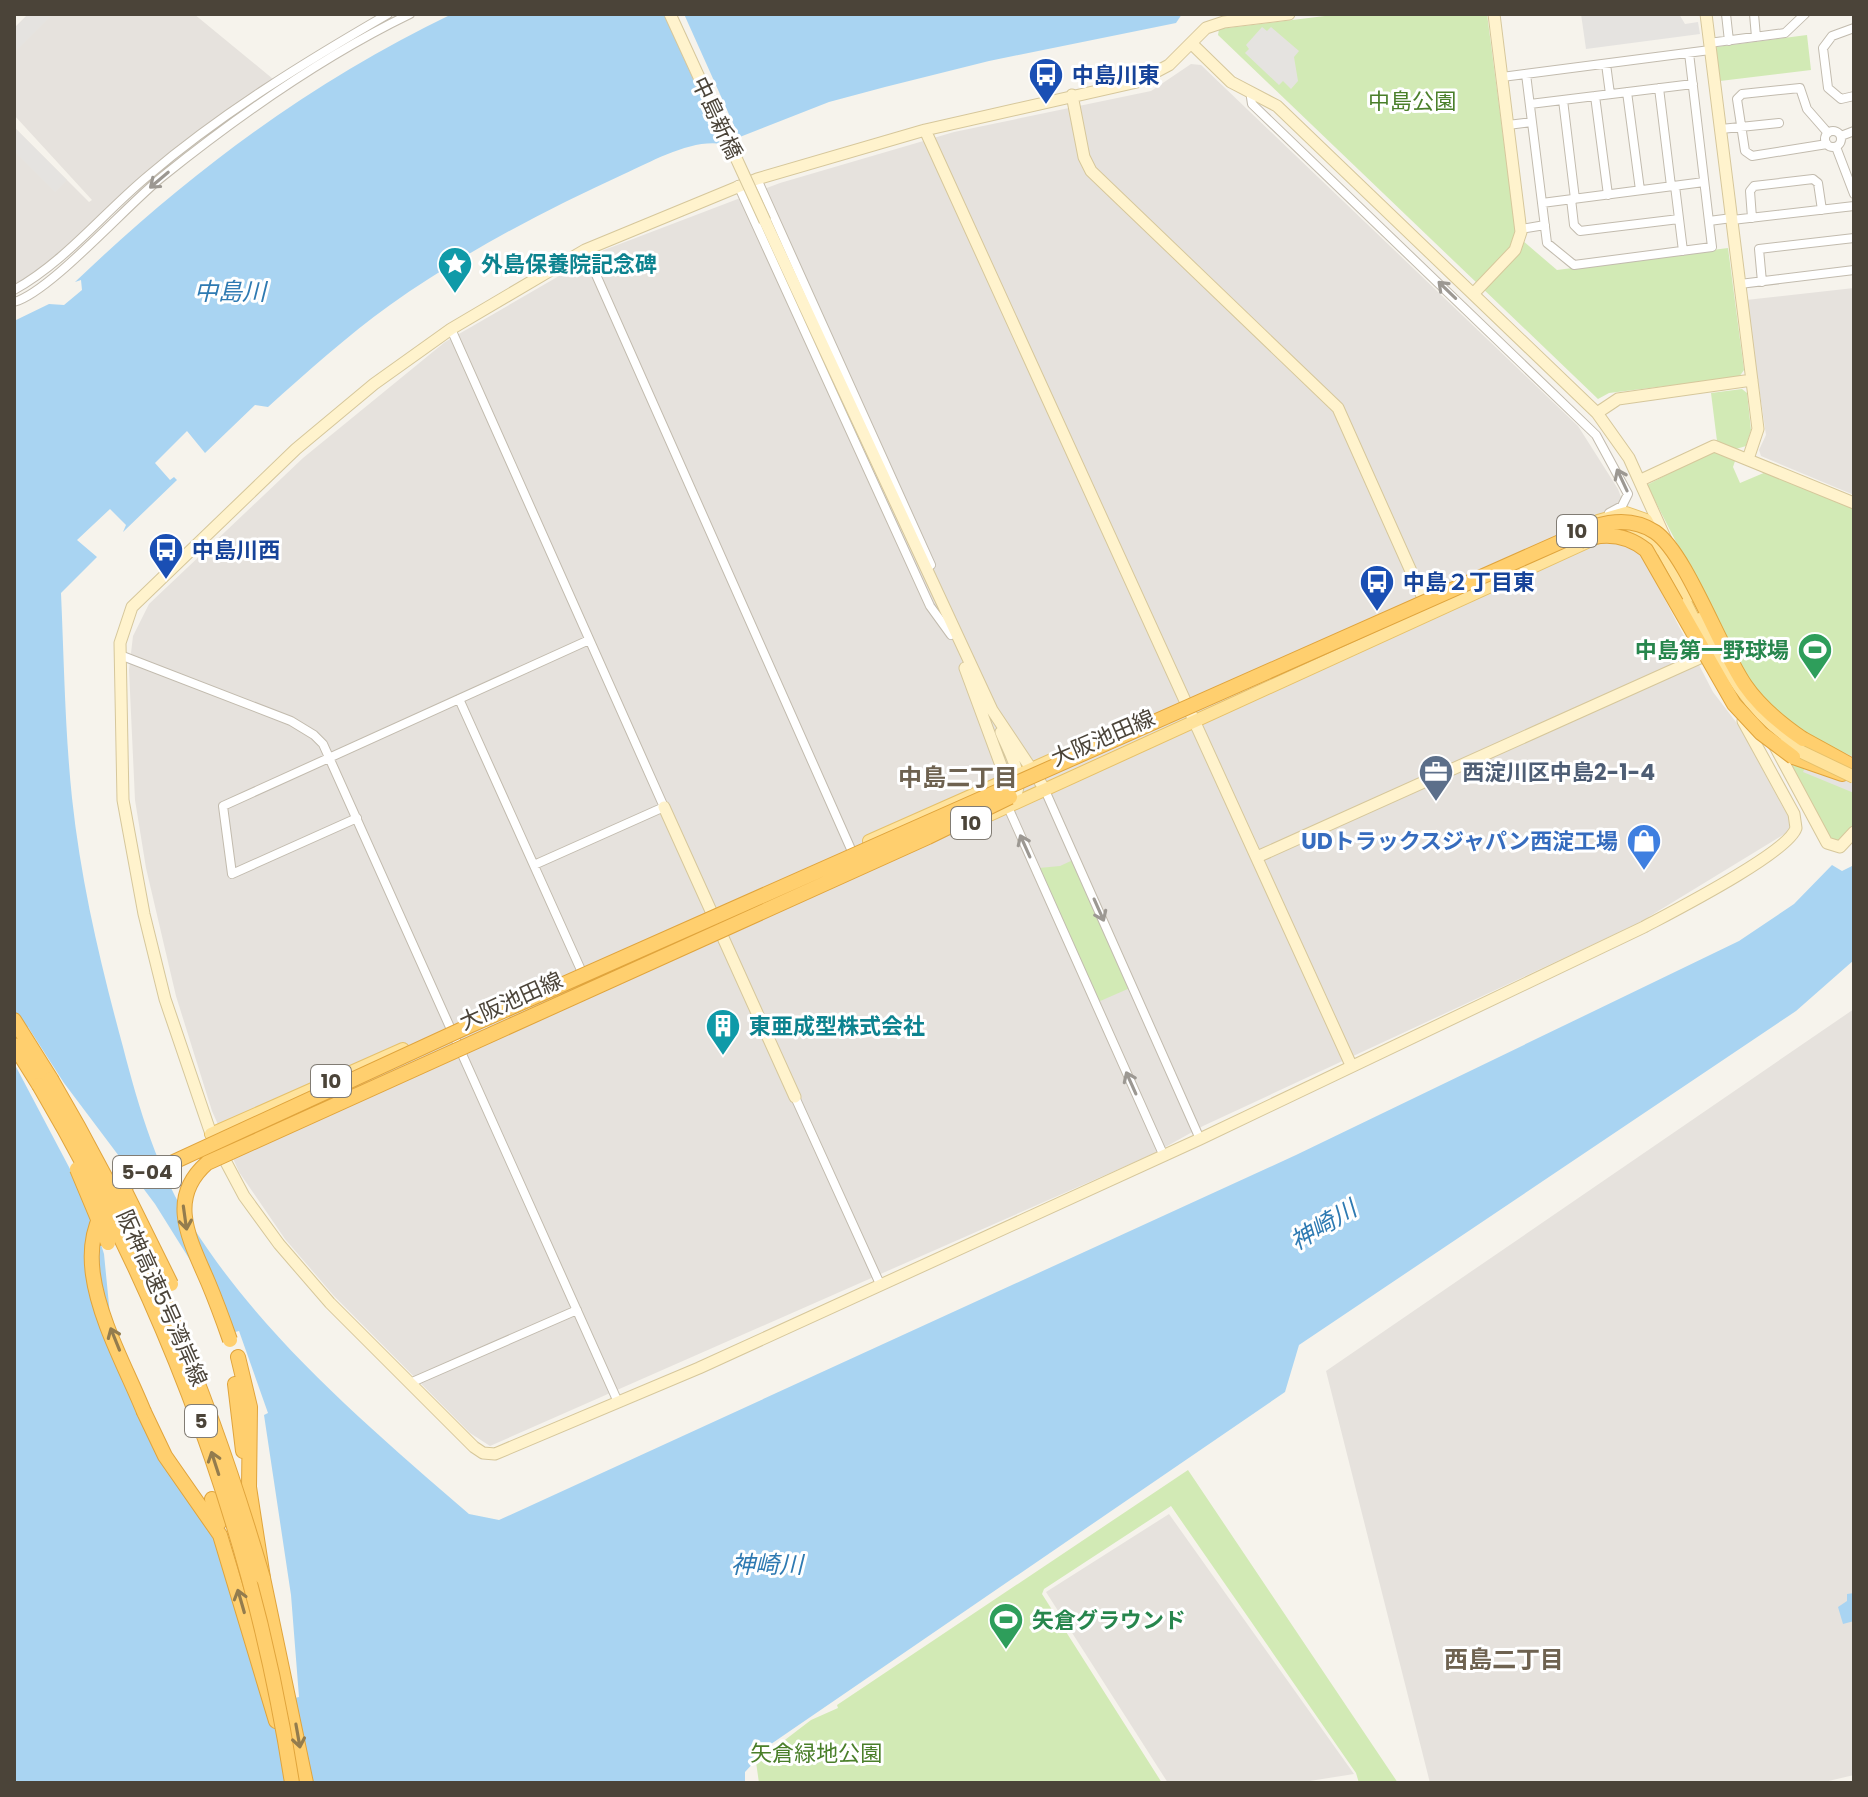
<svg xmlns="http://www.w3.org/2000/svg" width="1868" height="1797" viewBox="0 0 1868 1797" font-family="Poppins,'Noto Sans JP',sans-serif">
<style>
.industrial{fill:#e6e2dd}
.green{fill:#d2eab5}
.parking{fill:#e5e3e0}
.water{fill:#a9d4f2}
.pier{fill:#f6f3ec}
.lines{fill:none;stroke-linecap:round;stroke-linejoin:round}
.street-casing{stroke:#c2bbae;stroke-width:10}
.secondary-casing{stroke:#d6c79b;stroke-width:13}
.primary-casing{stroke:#e6c16a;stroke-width:14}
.highway-casing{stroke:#e0a43c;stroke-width:16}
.street{stroke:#fff;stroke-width:8}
.secondary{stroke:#fff3cd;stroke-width:11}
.primary{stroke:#ffe39c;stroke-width:12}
.highway{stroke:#ffcf6e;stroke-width:14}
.secondary-bridge-casing{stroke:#d6c79b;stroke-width:13;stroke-linecap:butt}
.primary-bridge-casing{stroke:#e6c16a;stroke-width:14;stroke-linecap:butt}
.highway-bridge-casing{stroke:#e0a43c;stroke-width:16;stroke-linecap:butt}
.secondary-bridge{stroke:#fff3cd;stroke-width:11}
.primary-bridge{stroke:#ffe39c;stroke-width:12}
.highway-bridge{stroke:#ffcf6e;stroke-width:14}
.oneway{stroke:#9c9892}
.oneway2{stroke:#937c4e}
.labels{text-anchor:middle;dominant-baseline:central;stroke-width:6;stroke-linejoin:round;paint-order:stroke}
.shield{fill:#fff;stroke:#817c74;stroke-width:2}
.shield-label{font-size:20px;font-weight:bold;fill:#4b4439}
.transit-label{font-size:22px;font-weight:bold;fill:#164399;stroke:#fff;text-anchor:start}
.park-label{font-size:22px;fill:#4a7f2a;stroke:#fff}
.street-label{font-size:22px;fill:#4b4439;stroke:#fff}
.culture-label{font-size:22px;font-weight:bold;fill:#0d838f;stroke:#fff;text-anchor:start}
.leisure-label{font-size:22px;font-weight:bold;fill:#27864d;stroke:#fff;text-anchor:end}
.service-label{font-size:22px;font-weight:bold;fill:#4e5e75;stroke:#fff;text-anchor:start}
.shop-label{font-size:22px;font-weight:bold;fill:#366cbe;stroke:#fff;text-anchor:end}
.water-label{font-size:24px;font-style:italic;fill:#2e7ab2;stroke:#fff}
.neighbourhood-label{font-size:24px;font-weight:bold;fill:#6e6250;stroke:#fff}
</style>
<rect width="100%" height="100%" fill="#f6f3ec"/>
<path class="industrial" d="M28 14H194L273 79 153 167 51 263 14 286V127L89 202 92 200 14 115V28Z
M1191 64 1201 65 1578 426 1618 489 1644 559 1713 692 1739 726 1791 822 1788 832 1637 924 1203 1126 1153 1154 490 1446 470 1433 334 1296 285 1239 239 1172 212 1111 176 996 146 868 135 800 129 670 133 636 149 604 303 458 445 342 604 250 780 183 954 132 1151 91Z
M1854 288V495L1761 456 1759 450 1766 435 1746 300Z
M1854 1009V1775L1820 1783H1430L1326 1371Z
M1169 1514 1354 1774 1297 1783H1168L1046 1592Z"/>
<path class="green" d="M1341 14H1487L1516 235 1557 270 1728 248 1744 370 1739 377 1609 393 1598 399 1218 35 1219 29Z
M1807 35 1811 70 1720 81 1716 47Z
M1742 389 1747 393 1751 430 1746 446 1736 449 1717 441 1711 393Z
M1714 450 1736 458 1733 467 1740 483 1766 472 1854 507V824L1839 843 1828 840 1647 485Z
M1073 860 1130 988 1098 1002 1039 868 1060 866Z
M1188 1470 1398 1783H1359L1356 1773 1171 1506 1044 1589 1042 1594 1162 1783H759L756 1762 811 1720 838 1708 837 1705Z"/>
<path class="parking" d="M29 14H53L14 53V29Z
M1581 14H1679L1685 24 1698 22 1700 34 1586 49Z
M1262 27 1267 31 1271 27 1299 51 1294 57 1298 81 1291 89 1283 81 1279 85 1245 53 1249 49 1246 45Z
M14 127 67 180 55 192 14 151Z
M1818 741 1854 757V793L1803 772Z"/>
<path class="water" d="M452 14H1182L1176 23 989 61 885 87 829 102 722 144C691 139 653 161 624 174 543 211 463 253 390 305 347 336 307 372 268 407L255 405 205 453 187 431 155 463 170 480 174 477 177 480 123 532 126 525 110 509 77 540 97 557 61 593C64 661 65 731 72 798 81 883 101 966 123 1047 139 1109 158 1173 193 1227 264 1339 370 1428 469 1514L499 1520 1296 1155 1739 941 1794 904 1832 865 1842 871 1854 865V960L1796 1011 1299 1345 1285 1392 771 1744 745 1772V1783H14V321L49 304 64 305 82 290 81 280 75 282C188 174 310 82 452 14Z
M1854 1593V1621L1843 1624 1838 1607 1847 1601V1594Z"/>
<path class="pier" d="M664 14H684L741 141 724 148Z
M28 1027 64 1083 155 1204 235 1332 239 1331 268 1413 264 1415 291 1595 299 1697 265 1705 223 1553 150 1414 110 1315 104 1254 89 1205 14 1063V1036Z"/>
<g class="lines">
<defs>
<path id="street" d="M1726 14 1729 41
M1754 14 1756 37
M1854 28 1832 36 1823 48 1828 88 1841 99 1854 96
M1709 43 1785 33 1805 14
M1606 64 1610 94
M1526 74 1547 243 1574 265 1712 247 1689 53
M1502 77 1710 50
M1659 88 1671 186
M1250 91 1252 104 1596 435 1628 494 1622 506 1609 513
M1627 92 1640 190
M1595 96 1608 195
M1563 100 1575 199
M1530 104 1693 84
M1508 125 1532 122
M1721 129 1779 123
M1825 139a8 8 0 1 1 16 0a8 8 0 1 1-16 0Z
M1841 136 1854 131
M1827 144 1752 156 1745 151 1737 99 1742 94 1800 88 1807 109 1828 133
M1836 147 1854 194
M757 179 931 565
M738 185 930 606 951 635
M1675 186 1683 251
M1571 199 1574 225 1580 231 1679 219
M1542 203 1704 182
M1752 218 1750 191 1754 186 1813 179 1818 183 1822 210
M1732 220 1854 206
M1709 221 1732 218
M1521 229 1545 225
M585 250 854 856
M1762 282 1759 249 1854 238
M1740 284 1854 270
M14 290C66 261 103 213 149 175 222 113 305 62 388 14
M14 302C49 293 127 205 162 177 238 116 321 57 410 14
M451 329 664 807 534 865
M120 655 291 721 314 735 323 744 618 1402
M459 699 581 970
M1044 788 1200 1139
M1007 805 1163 1154
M357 818 232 874 223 806 589 640
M795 1097 880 1284
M410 1383 577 1310"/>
<path id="secondary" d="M1289 14 1224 22 1206 28 1169 65 1137 82 925 130 757 179 585 250 451 329 374 384 296 449 132 607 120 643 123 800 144 914 165 999 211 1134 244 1196 279 1244 330 1303 474 1447 483 1453 495 1454 699 1368 1200 1139 1644 927C1672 912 1788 853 1796 828L1794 814 1743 721
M1706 14 1758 429 1748 459
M1191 43 1231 82 1277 106 1597 413 1629 458 1667 542
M1072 95 1084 157 1091 171 1338 408 1427 607
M925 130 1351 1065
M765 221 992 710 1044 788
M1474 293 1515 250 1521 232 1494 14
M1597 413 1618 399 1752 380
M1641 480 1714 446 1854 503
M965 668 1006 779
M1757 713 1827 843 1840 847 1854 832
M1001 732C1010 755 1030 783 1009 805
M664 807 795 1097
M1257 857 1702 657"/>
<path id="primary" d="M1598 521 1626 513 1646 520 1691 602
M974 822 1609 532C1629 526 1646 530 1656 549
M869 841 1072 751
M211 1134 403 1049"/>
<path id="highway" d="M1803 739 1854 767
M1793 757 1842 774
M14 1020 51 1079
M14 1045 39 1085
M238 1357 250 1407 249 1487 263 1578 306 1783
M235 1384 243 1451
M144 1412 165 1456 220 1535 276 1721
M212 1499 219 1523"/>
</defs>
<use href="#street" class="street-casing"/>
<use href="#secondary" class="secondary-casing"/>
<use href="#primary" class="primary-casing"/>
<use href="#highway" class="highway-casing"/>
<use href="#street" class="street"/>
<use href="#secondary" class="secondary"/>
<use href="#primary" class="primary"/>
<use href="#highway" class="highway"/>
<defs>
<path id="secondary-bridge" d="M670 14 765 221"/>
<path id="primary-bridge" d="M1686 604 1698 628
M1700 619C1726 669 1750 713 1798 744
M1785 744 1854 777"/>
<path id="highway-bridge" d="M1580 541C1604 532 1626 534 1646 550L1734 704 1761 733 1793 757
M51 1079C146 1240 211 1399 263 1578
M39 1085C166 1301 254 1534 292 1783
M77 1169 108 1243
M122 1185 171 1284
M230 1340C223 1320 216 1301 208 1282 190 1240 166 1199 207 1163L928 837 1010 797
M144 1412C116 1342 51 1242 128 1183L469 1026 1596 526C1616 520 1637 520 1655 532 1686 553 1720 649 1745 685 1760 707 1781 724 1803 739"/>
</defs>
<use href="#secondary-bridge" class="secondary-bridge-casing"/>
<use href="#primary-bridge" class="primary-bridge-casing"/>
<use href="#highway-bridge" class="highway-bridge-casing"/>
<use href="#secondary-bridge" class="secondary-bridge"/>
<use href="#primary-bridge" class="primary-bridge"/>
<use href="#highway-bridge" class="highway-bridge"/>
</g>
<defs><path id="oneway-shaft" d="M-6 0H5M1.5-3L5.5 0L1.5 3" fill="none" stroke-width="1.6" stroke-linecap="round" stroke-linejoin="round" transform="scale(2)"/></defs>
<g class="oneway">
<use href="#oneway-shaft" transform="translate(159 180) rotate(140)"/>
<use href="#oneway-shaft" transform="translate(1447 290) rotate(-136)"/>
<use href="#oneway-shaft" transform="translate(1622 480) rotate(-115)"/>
<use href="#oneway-shaft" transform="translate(1025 846) rotate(-114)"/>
<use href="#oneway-shaft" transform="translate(1099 910) rotate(66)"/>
<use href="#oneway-shaft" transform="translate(1131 1083) rotate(-114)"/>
</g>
<g class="oneway2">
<use href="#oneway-shaft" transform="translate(185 1218) rotate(82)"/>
<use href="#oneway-shaft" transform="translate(115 1339) rotate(-112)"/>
<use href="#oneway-shaft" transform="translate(215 1463) rotate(-108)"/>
<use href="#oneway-shaft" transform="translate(241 1601) rotate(-106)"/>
<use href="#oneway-shaft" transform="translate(298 1736) rotate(80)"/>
</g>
<defs>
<symbol id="bus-pin" viewBox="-11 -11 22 30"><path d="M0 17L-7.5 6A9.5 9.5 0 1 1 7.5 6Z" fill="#1a4fb4" stroke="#fff"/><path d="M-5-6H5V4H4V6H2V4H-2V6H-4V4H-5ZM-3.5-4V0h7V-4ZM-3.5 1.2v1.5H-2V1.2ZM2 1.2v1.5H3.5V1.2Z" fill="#fff"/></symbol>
<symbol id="sight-pin" viewBox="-11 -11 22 30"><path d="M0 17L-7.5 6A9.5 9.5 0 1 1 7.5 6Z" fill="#0f9aa8" stroke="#fff"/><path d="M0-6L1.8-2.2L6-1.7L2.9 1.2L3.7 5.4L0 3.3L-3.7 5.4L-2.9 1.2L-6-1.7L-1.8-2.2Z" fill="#fff"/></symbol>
<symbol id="stadium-pin" viewBox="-11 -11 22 30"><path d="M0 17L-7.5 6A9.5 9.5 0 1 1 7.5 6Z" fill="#2e9e5b" stroke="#fff"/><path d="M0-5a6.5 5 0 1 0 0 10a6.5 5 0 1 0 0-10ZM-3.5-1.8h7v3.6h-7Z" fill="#fff"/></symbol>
<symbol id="office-pin" viewBox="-11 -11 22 30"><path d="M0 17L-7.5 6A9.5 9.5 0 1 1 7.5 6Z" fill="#5c6f8a" stroke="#fff"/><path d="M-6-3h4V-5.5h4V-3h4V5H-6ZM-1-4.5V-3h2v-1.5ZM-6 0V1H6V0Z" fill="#fff"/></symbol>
<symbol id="shop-pin" viewBox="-11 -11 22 30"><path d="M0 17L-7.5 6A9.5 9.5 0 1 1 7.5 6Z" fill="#3f7fe0" stroke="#fff"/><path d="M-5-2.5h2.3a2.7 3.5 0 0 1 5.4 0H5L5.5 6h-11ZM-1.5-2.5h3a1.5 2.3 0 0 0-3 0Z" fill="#fff"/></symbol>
<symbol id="building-pin" viewBox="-11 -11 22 30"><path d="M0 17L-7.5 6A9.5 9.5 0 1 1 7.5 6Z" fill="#0f9aa8" stroke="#fff"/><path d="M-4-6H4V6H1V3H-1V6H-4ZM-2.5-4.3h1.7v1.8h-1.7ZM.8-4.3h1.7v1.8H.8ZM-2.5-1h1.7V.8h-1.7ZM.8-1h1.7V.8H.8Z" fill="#fff"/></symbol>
</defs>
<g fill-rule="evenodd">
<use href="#bus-pin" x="1026" y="55" width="40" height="54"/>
<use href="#sight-pin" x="435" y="244" width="40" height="54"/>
<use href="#bus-pin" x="146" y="530" width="40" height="54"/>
<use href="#bus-pin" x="1357" y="562" width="40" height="54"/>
<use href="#stadium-pin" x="1795" y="630" width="40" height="54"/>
<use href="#office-pin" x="1416" y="752" width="40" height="54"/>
<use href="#shop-pin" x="1624" y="821" width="40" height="54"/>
<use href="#building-pin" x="703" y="1006" width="40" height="54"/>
<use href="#stadium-pin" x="986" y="1600" width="40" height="54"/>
</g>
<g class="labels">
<g class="shield">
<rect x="1557" y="515" width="40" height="32" rx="6"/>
<rect x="951" y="807" width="40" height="32" rx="6"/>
<rect x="311" y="1065" width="40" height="32" rx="6"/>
<rect x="113" y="1156" width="68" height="32" rx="6"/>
<rect x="185" y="1405" width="32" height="32" rx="6"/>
</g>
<g class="shield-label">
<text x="1577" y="531">10</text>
<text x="971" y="823">10</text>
<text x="331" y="1081">10</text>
<text x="147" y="1172">5-04</text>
<text x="201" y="1421">5</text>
</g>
<g class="transit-label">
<text x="1072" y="75">中島川東</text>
<text x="192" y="550">中島川西</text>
<text x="1403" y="582">中島２丁目東</text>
</g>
<g class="park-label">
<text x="1412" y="101">中島公園</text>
<text x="816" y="1753">矢倉緑地公園</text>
</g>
<g class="street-label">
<text transform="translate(717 118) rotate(65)">中島新橋</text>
<text transform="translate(1103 738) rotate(-23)">大阪池田線</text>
<text transform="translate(511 1001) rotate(-24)">大阪池田線</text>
<text transform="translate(162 1298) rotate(66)">阪神高速5号湾岸線</text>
</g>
<g class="culture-label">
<text x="481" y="264">外島保養院記念碑</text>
<text x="749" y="1026">東亜成型株式会社</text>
</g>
<g class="leisure-label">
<text x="1789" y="650">中島第一野球場</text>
<text x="1032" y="1620" text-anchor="start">矢倉グラウンド</text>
</g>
<g class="service-label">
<text x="1462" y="772">西淀川区中島2-1-4</text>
</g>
<g class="shop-label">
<text x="1618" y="841">UDトラックスジャパン西淀工場</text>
</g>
<g class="water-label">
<text x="230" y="291">中島川</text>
<text transform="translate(1323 1225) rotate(-31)">神崎川</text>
<text x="767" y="1564">神崎川</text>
</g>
<g class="neighbourhood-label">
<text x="958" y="777">中島二丁目</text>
<text x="1504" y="1659">西島二丁目</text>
</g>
</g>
<rect width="1868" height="1797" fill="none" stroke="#4b4439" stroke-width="32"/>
</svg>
